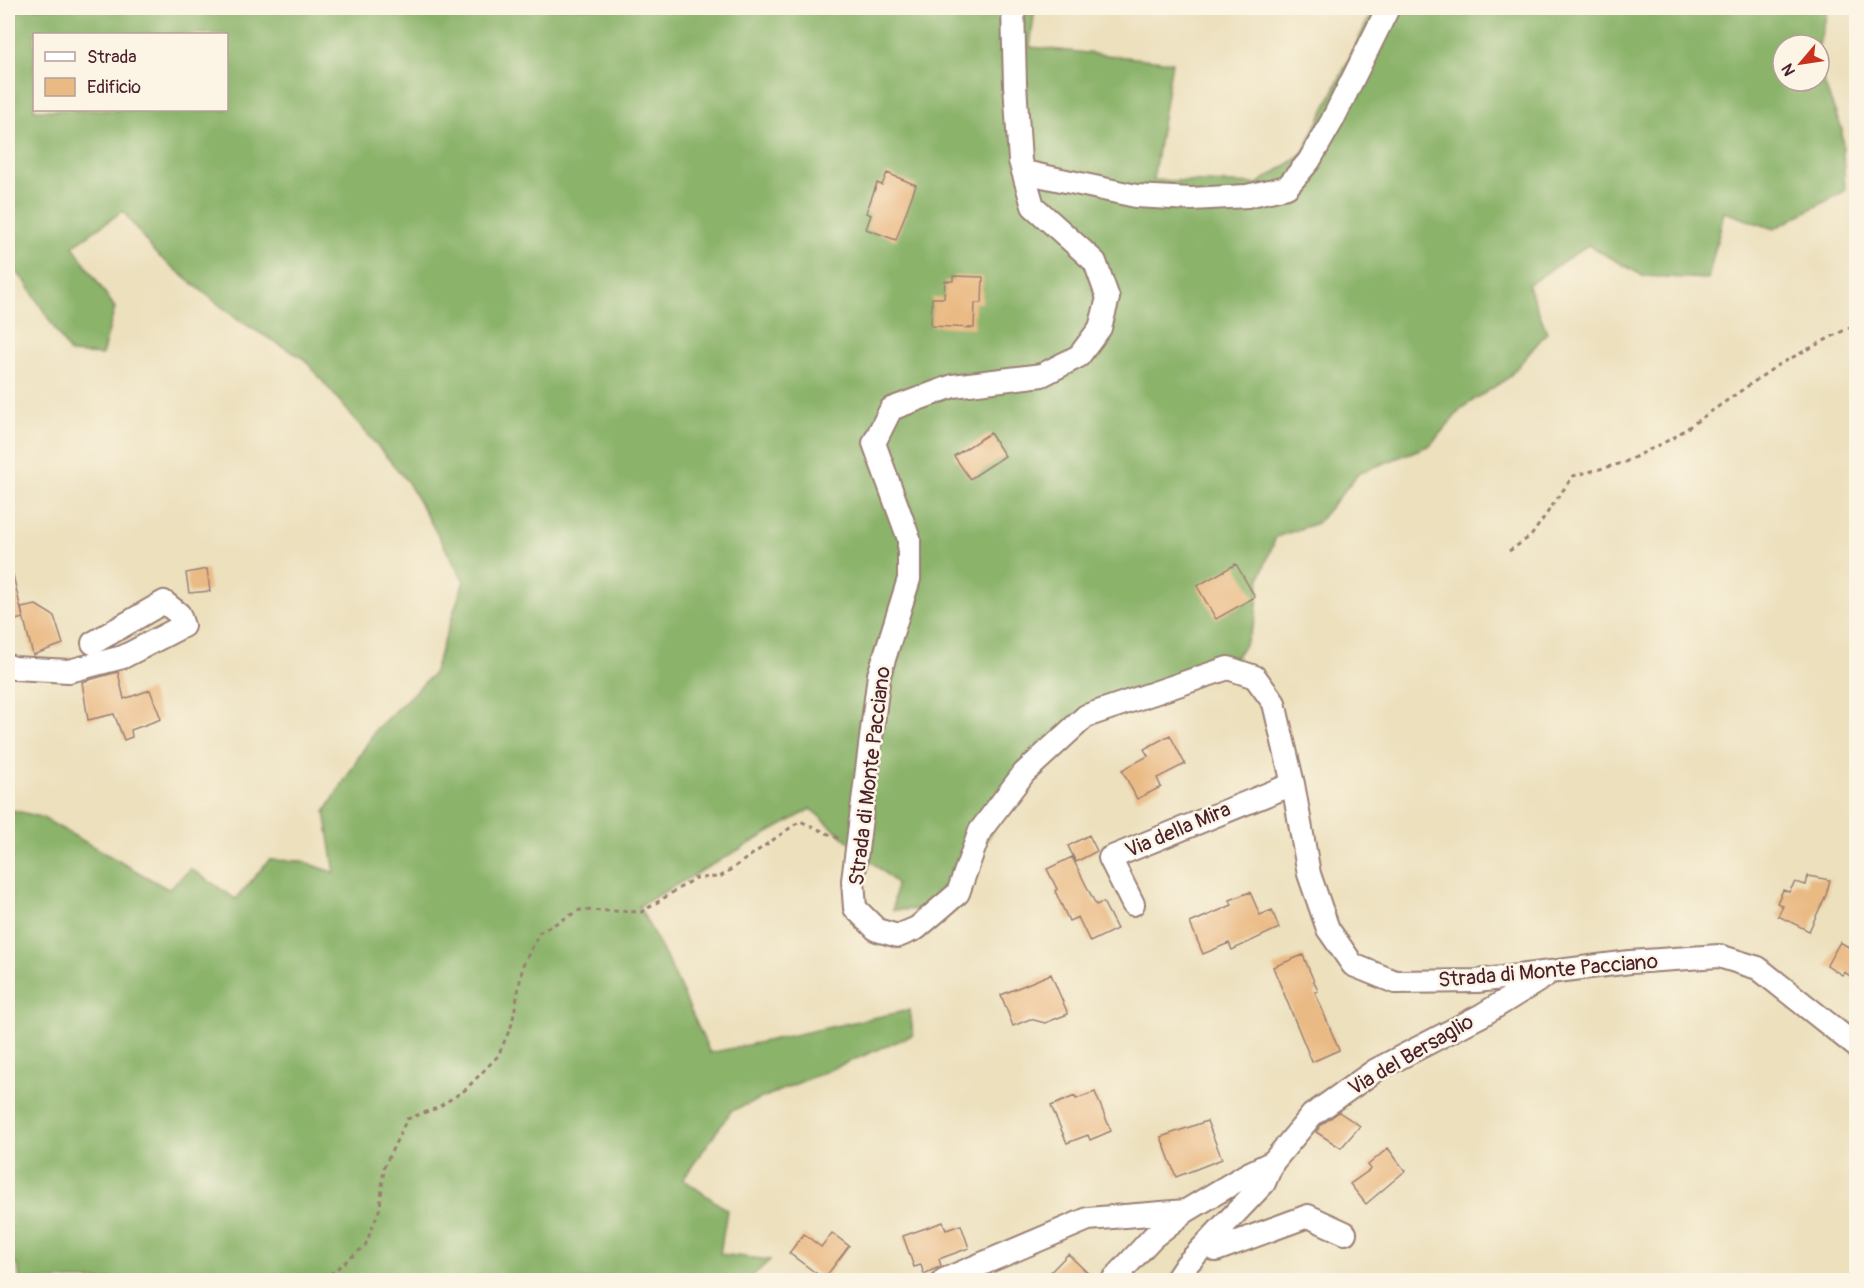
<svg xmlns="http://www.w3.org/2000/svg" width="1864" height="1288" viewBox="0 0 1864 1288" font-family="Pangolin,sans-serif">
<style>
.forest{fill:#8bb36a;stroke:#6a694a;stroke-width:1.5;fill-rule:evenodd}
.building{fill:#eaba84}
.lines{fill:none;stroke-linecap:round;stroke-linejoin:round}
.minor-casing{stroke:#9b8074;stroke-width:26}
.path{stroke:#9b8074;stroke-width:3;stroke-dasharray:4.5 4.5;stroke-linecap:butt}
.minor{stroke:#fff;stroke-width:22}
.labels{text-anchor:middle;dominant-baseline:central;stroke-width:5;stroke-linejoin:round;paint-order:stroke}
.street-label{font-size:21px;fill:#4a1f2b;stroke:#fcf5e5}
</style>
<rect width="100%" height="100%" fill="#fcf5e5"/>
<filter id="ink" filterUnits="userSpaceOnUse"><feTurbulence type="fractalNoise" baseFrequency=".0167" numOctaves="2"/><feDisplacementMap in="SourceGraphic" scale="12" xChannelSelector="R" yChannelSelector="G"/><feConvolveMatrix kernelMatrix="1 2 1 2 8 2 1 2 1" color-interpolation-filters="sRGB"/></filter>
<filter id="wash" filterUnits="userSpaceOnUse"><feTurbulence type="fractalNoise" baseFrequency=".008" numOctaves="4" result="noise"/><feDisplacementMap in="SourceGraphic" scale="24" xChannelSelector="R" yChannelSelector="G"/><feGaussianBlur stdDeviation="1.35" result="paint"/><feColorMatrix in="noise" values="0 0 0 0 0 0 0 0 0 0 0 0 0 0 0 0 0 1.4 0 .05"/><feComposite in="paint" operator="in"/></filter>
<g filter="url(#wash)">
<rect width="100%" height="100%" fill="#ece0bd"/>
<path class="forest" d="M8 8H1035L1030 47 1172 62 1153 180 1257 184 1302 155 1374 8H1828L1819 45H1783V81H1819V70L1842 130 1845 191 1774 229 1724 212 1708 279 1643 276 1588 245 1528 285 1547 332 1508 378 1463 407 1430 445 1359 473 1317 523 1276 537 1260 577 1255 621 1244 646 1228 668 1086 716 1024 773 958 893 927 909 893 910 896 883 811 809 639 906 669 963 710 1053 910 1010 913 1035 731 1111 683 1179 727 1210 720 1254 770 1260 748 1280H20L18 1266 8 1260V809L41 817 168 889 191 869 236 899 269 860 302 861 335 873 325 812 376 729 433 674 464 581 407 481 304 359 238 320 155 253 123 211 73 246 115 308 102 355 70 353 25 281 8 264ZM34 34H226V110H34Z"/>
<g id="blocks">
<path class="building" d="M887 173 916 185 896 240 866 229 871 215 866 213 877 183 882 185Z
M953 276 983 277 982 303H975L974 328 931 326 932 298H944L945 281H953Z
M990 433 1005 456 970 479 954 456Z
M1236 564 1255 597 1216 619 1197 586Z
M207 569 210 591 189 593 186 573Z
M13 575 23 618 8 622V576Z
M36 605 54 616 63 644 33 655 21 608Z
M118 672 124 699 150 690 161 719 131 730 132 737 124 740 114 714 88 720 82 682Z
M1170 735 1185 764 1157 778 1161 787 1137 799 1122 770 1148 756 1144 749Z
M1089 835 1097 851 1076 862 1068 846Z
M1072 857 1096 905 1103 902 1117 929 1090 942 1078 917 1069 921 1055 891 1057 889 1047 869Z
M1808 876 1830 880 1826 895 1809 931 1778 916 1783 906 1777 903 1783 890 1789 892 1795 882 1806 885Z
M1250 892 1260 915 1272 910 1279 928 1232 950 1229 943 1203 954 1190 923 1232 905 1230 900Z
M1840 942 1857 952V980L1844 972 1842 975 1827 965Z
M1303 955 1318 991 1315 992 1339 1050 1312 1062 1273 967Z
M1051 974 1068 1014 1045 1023 1030 1019 1013 1026 1001 995Z
M1095 1092 1111 1131 1090 1140 1088 1135 1067 1143 1051 1106 1075 1096 1076 1099Z
M1339 1112 1360 1126 1341 1148 1316 1132 1321 1125Z
M1207 1121 1222 1159 1176 1177 1161 1137Z
M1388 1148 1405 1171 1366 1204 1350 1184 1371 1169 1368 1165Z
M943 1222 946 1230 961 1225 969 1248 939 1259 941 1266 924 1274 921 1265 914 1267 903 1236Z
M832 1233 849 1246 824 1279 789 1253 804 1234 821 1247Z
M1068 1254 1096 1281H1042Z"/>
</g>
</g>
<g filter="url(#ink)">
<use href="#blocks" fill-opacity="0" stroke="#9b8074" stroke-width="1.5"/>
<g class="lines">
<defs>
<path id="minor" d="M1013 8 1015 84 1020 161 1033 206 1095 262 1108 298 1100 328 1079 356 1042 375 953 386 891 409 874 443 909 539V579L879 675 853 881 855 908 877 930 898 936 917 928 958 893 980 831 1024 773 1086 716 1228 668 1255 677 1274 703 1293 784 1309 874 1328 929 1353 965 1395 982 1477 981 1630 962 1719 956 1758 968 1856 1046
M1024 172 1136 196 1191 199 1247 196 1287 187 1309 161 1332 121 1388 8
M8 666 14 668 69 671 123 657 183 626 179 614 164 602 93 643
M1133 904 1110 858 1293 784
M1206 1245 1216 1250 1308 1216 1345 1233
M944 1280 1088 1219 1186 1211
M1113 1280 1153 1237 1186 1211 1248 1174 1273 1162 1312 1115 1376 1070 1482 1015 1544 977
M1176 1280 1186 1265 1264 1183 1273 1162"/>
</defs>
<use href="#minor" class="minor-casing"/>
<path class="path" d="M1509 551 1531 536 1573 476 1623 463 1673 438 1778 365 1856 324
M323 1280 365 1246 380 1208 384 1167 407 1119 437 1108 465 1090 498 1056 512 1024 523 965 540 932 580 910 642 912 695 878 720 877 800 821 840 839"/>
<use href="#minor" class="minor"/>
</g>
</g>
<g class="labels">
<g class="street-label">
<text transform="translate(870 776) rotate(-83)">Strada di Monte Pacciano</text>
<text transform="translate(1178 830) rotate(-23)">Via della Mira</text>
<text transform="translate(1548 971) rotate(-5)">Strada di Monte Pacciano</text>
<text transform="translate(1411 1055) rotate(-30)">Via del Bersaglio</text>
</g>
</g>
<rect width="1864" height="1288" fill="none" stroke="#fcf5e5" stroke-width="30"/>
<rect x="33" y="33" width="195" height="78" fill="#fcf5e5" stroke="#b59f9b" stroke-width="1.5"/>
<rect x="45" y="52" width="30" height="9" fill="#ffffff" stroke="#b59f9b" stroke-width="1.5"/>
<text x="87" y="63" font-size="18" fill="#4a1f2b">Strada</text>
<rect x="45" y="78" width="30" height="18" fill="#eaba84" stroke="#b59f9b" stroke-width="1.5"/>
<text x="87" y="93" font-size="18" fill="#4a1f2b">Edificio</text>
<g transform="translate(1801 63) rotate(241)"><circle r="28" fill="#fcf5e5" stroke="#b59f9b" stroke-width="1.5"/>
<path d="M0-4.5L10 22L0 15L-10 22Z" fill="#c8321e"/>
<text y="-9" font-size="16" font-weight="bold" text-anchor="middle" fill="#4a1f2b">N</text>
</g>
</svg>
